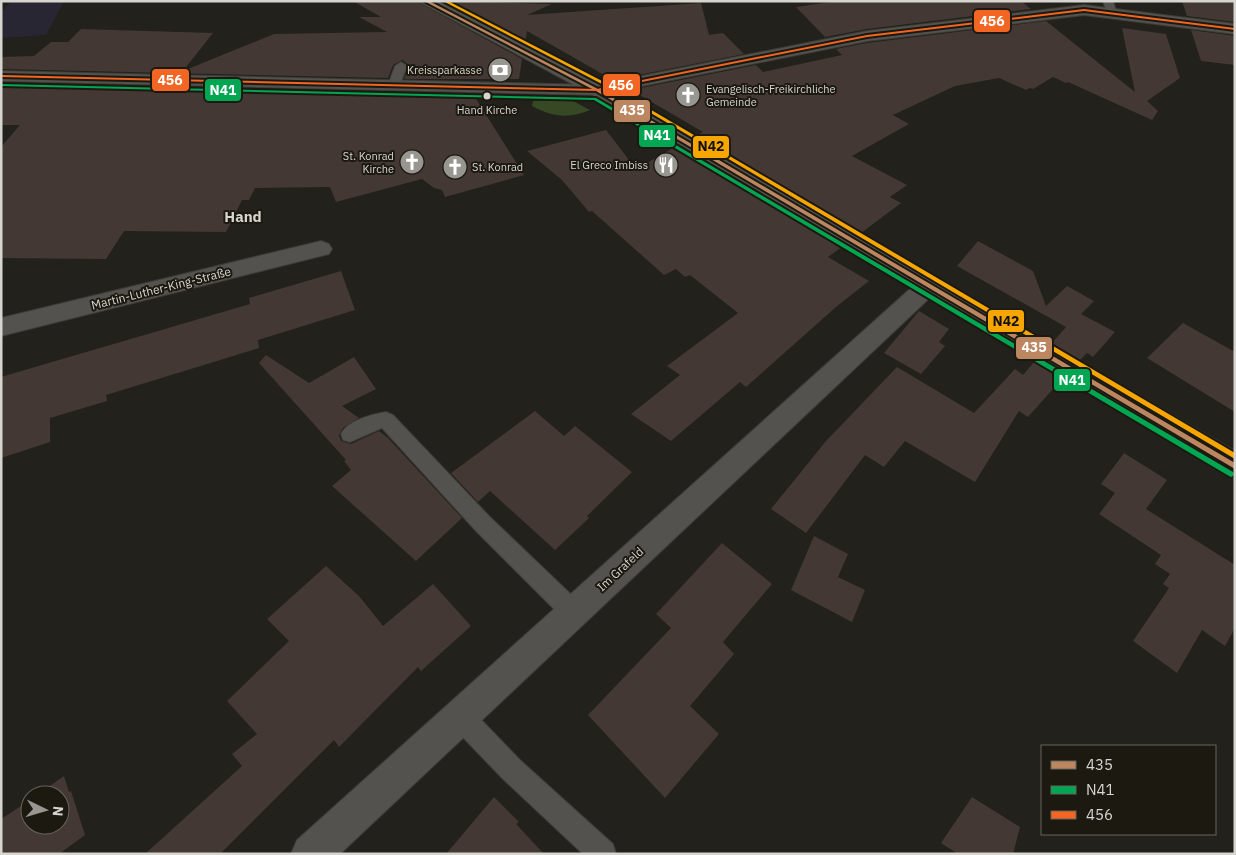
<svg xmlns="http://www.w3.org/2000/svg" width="1236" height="855" viewBox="0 0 1236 855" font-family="'IBM Plex Sans',sans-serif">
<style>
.commercial{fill:#282633}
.green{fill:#374924}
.building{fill:#433833}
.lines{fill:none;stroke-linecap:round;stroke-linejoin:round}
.lane-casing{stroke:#3c3b36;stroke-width:2}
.street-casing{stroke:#3c3b36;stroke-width:2}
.secondary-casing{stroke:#3c3b36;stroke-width:2}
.lane{fill:#53524e;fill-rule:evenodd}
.street{fill:#53524e;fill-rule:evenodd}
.secondary{fill:#53524e;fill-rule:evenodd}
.bus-1-casing{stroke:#1c1910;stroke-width:4}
.bus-2-casing{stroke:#1c1910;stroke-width:4}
.bus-3-casing{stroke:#1c1910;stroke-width:4}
.bus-4-casing{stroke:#1c1910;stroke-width:4}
.bus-1{fill:#bb8660;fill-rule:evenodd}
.bus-2{fill:#00a651;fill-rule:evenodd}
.bus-3{fill:#f26522;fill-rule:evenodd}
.bus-4{fill:#f7a600;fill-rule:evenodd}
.bus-dot{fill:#d7d5cf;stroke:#1c1910;stroke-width:2}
.labels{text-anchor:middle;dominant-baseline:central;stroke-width:4;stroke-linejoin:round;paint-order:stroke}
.far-poi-label{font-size:11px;fill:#d7d5cf;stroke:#1c1910;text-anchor:end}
.bus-label{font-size:11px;fill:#d7d5cf;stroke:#1c1910}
.street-label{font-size:12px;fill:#d7d5cf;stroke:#1c1910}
.far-district-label{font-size:15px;font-weight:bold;fill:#d7d5cf;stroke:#1c1910}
.line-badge{stroke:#1c1910;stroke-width:2}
.badge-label{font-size:14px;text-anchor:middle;font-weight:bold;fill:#fff}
.pale-badge-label{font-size:14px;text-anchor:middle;font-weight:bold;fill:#111}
</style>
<rect width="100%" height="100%" fill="#22211c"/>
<path class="commercial" d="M11 1H64L46 35 1 38V14Z"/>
<path class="green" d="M571 100 590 110C569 119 552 117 532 106L533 101Z"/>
<path class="building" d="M353 1H416L522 59 519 79H404L409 65 402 60 393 65 388 78 1 69V57L34 56 51 42H68L81 29 213 33 183 71 274 34 387 32 359 17H381Z
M443 1 552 4 527 15 701 3 709 35 723 33 744 54 613 80 527 31 525 44Z
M837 1H1021L1031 9 867 29 825 37 796 7Z
M1182 1H1235V22L1187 16Z
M1046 21 1135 92 1122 28 1166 34 1180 78 1147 101 1158 111 1152 120 1068 82 1066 83 1053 77 1033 89 1030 88 1026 90 999 78 955 86 893 115 909 124 852 156 907 185 890 197 901 203 861 233 694 136 703 132 631 90 756 65 763 72 842 55 836 49 867 43Z
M1191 30 1235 36V65L1201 61Z
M1 83 473 94 524 175 445 197 442 190 434 188 422 179 336 202 330 187 255 188 249 200H242L226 232 124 231 106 259 1 258V147L20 125H1Z
M606 130 636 169 675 147 842 247 828 257 869 281 836 307 746 387 740 382 671 441 631 414 680 375 667 366 738 313 690 275 685 277 676 269 664 275 592 211 589 212 562 180 527 151Z
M978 241 1033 271 1046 306 1067 286 1094 301 1081 314 1115 332 1093 357 1087 353 1080 360 1052 343 1066 327 957 266Z
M341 271 355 310 258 340 259 348 106 395 107 401 50 418V442L1 458V377L250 304 249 298Z
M919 311 949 329 939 342 945 346 921 374 884 353Z
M1183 323 1235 352V412L1147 358Z
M266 355 309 383 354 357 376 389 342 406 359 418 343 428 339 435 341 441 351 444 379 431 388 438 462 518 416 561 332 486 351 470 344 461 346 460 259 363Z
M1034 362 1062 379 1028 417 1019 411 975 482 905 441 884 467 865 455 806 533 771 509 826 441 897 367 974 413 1015 369 1023 375Z
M535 411 564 436 575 426 632 472 587 516 589 518 555 550 490 491 478 502 451 473Z
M1124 453 1167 480 1146 509 1235 565V628L1225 646 1202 630 1177 673 1133 641 1169 588 1163 584 1170 574 1155 564 1161 555 1099 514 1115 493 1101 484Z
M814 536 848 554 838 577 865 590 852 622 791 590Z
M722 543 772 584 723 642 734 654 690 706 719 734 665 798 588 715 671 628 656 614Z
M326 566 359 596 383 626 433 584 471 626 421 671 418 667 339 747 334 740 220 854H145L242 766 232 754 257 734 227 701 289 641 267 619Z
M64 776 69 792 71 791 85 835 59 854H1V819L30 800V825H60V795H37Z
M494 797 519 822 516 824 544 854H446Z
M972 797 1020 827 1013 854H958L941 843Z"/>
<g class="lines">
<defs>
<path id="lane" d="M1103 1H1113L1117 14 1116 16H1108Z
M401 62 407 66 400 85 394 89 390 88 388 85 395 66Z
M386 412 393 415 490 517 581 604 584 612 581 620 573 623 565 620 476 531 382 428 350 442 343 440 341 434C347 421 372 414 386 412Z
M460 704 469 707 520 760 613 844 616 854H583L502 778 451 725 448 716 451 707Z"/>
<path id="street" d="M1084 5 1235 24V34L1084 15 867 41 597 95 1 81V71L597 85 867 31Z
M321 241 329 244 332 249 329 254 1 336V318Z
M929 277 937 279 941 285 937 291 340 854H291L297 840 921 279Z"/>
<path id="secondary" d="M418 1H438L603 86 1235 451V478L1225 475 591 94Z"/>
</defs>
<use href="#lane" class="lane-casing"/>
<use href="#street" class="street-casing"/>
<use href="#secondary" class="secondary-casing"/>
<use href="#lane" class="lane"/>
<use href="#street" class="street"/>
<use href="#secondary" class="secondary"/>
<defs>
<path id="bus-1" d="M424 1H429L598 89 1235 463V469L596 91Z"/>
<path id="bus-2" d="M1 84 596 98 1233 472 1234 474 1233 476 1231 477 1229 476 594 100 1 86Z"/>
<path id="bus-3" d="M1084 9 1235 28V30L1084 11 867 37 597 91 1 77V75L597 89 867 35Z"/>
<path id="bus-4" d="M443 1H448L602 81 1235 453V459L600 83Z"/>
</defs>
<use href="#bus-1" class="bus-1-casing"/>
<use href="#bus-2" class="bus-2-casing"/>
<use href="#bus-3" class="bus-3-casing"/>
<use href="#bus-4" class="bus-4-casing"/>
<use href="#bus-1" class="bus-1"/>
<use href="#bus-2" class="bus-2"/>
<use href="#bus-3" class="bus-3"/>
<use href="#bus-4" class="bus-4"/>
</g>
<defs>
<symbol id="bank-disc" viewBox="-11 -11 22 22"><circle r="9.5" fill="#989690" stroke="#1c1910"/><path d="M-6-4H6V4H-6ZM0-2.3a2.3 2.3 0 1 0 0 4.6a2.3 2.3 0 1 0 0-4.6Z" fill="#fff"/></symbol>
<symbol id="church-disc" viewBox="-11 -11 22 22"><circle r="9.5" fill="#989690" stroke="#1c1910"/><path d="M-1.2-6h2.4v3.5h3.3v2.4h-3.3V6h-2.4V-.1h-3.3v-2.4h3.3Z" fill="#fff"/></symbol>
<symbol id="restaurant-disc" viewBox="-11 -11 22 22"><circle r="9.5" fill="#989690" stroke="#1c1910"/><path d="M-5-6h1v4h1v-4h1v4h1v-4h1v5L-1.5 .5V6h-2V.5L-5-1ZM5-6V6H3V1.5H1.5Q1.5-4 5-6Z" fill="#fff"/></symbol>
</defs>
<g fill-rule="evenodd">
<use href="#bank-disc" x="486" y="56" width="28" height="28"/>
<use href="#church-disc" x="674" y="81" width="28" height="28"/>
<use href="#church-disc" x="398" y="148" width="28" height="28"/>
<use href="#restaurant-disc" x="652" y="151" width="28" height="28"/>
<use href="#church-disc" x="441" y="153" width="28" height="28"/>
</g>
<circle class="bus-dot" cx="487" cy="96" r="4.5"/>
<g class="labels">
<g class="far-poi-label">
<text x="482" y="70">Kreissparkasse</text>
<text x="706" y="89" text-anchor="start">Evangelisch-Freikirchliche<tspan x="706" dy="13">Gemeinde</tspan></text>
<text x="394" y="156">St. Konrad<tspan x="394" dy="13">Kirche</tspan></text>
<text x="648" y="165">El Greco Imbiss</text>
<text x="472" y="167" text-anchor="start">St. Konrad</text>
</g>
<g class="bus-label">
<text x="487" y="110">Hand Kirche</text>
</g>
<g class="street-label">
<text transform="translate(161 288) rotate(-14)">Martin-Luther-King-Straße</text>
<text transform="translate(620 569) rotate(-43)">Im Grafeld</text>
</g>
<g class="far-district-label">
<text x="243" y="216">Hand</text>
</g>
</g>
<g class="line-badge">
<rect x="973" y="9" width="38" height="24" rx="5" fill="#f26522"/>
<rect x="151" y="68" width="39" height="24" rx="5" fill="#f26522"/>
<rect x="602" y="73" width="39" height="24" rx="5" fill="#f26522"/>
<rect x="204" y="78" width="38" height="24" rx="5" fill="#00a651"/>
<rect x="613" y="99" width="38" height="24" rx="5" fill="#bb8660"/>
<rect x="638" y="124" width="38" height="24" rx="5" fill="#00a651"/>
<rect x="692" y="135" width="38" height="24" rx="5" fill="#f7a600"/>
<rect x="987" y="309" width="38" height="24" rx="5" fill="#f7a600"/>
<rect x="1015" y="336" width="38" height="24" rx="5" fill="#bb8660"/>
<rect x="1053" y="368" width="38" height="24" rx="5" fill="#00a651"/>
</g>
<g class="badge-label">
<text x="992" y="26">456</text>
<text x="170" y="85">456</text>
<text x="621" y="90">456</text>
<text x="223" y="95">N41</text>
<text x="632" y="115">435</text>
<text x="657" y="140">N41</text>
<text x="1034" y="352">435</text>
<text x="1072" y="385">N41</text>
</g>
<g class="pale-badge-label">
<text x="711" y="151">N42</text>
<text x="1006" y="326">N42</text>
</g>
<rect width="1236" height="855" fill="none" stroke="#d7d5cf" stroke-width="5"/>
<rect x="1041" y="745" width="175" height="90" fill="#1c1910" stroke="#67645c"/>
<rect x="1051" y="761" width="25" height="8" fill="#bb8660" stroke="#67645c"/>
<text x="1086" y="770" font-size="15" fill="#d7d5cf">435</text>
<rect x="1051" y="786" width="25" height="8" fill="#00a651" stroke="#67645c"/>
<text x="1086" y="795" font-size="15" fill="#d7d5cf">N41</text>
<rect x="1051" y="811" width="25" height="8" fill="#f26522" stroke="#67645c"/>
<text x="1086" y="820" font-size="15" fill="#d7d5cf">456</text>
<g transform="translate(45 810) rotate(95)"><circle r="24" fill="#1c1910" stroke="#67645c"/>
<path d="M0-4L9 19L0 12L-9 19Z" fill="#989690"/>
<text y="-8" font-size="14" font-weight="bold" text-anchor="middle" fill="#d7d5cf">N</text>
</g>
</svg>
